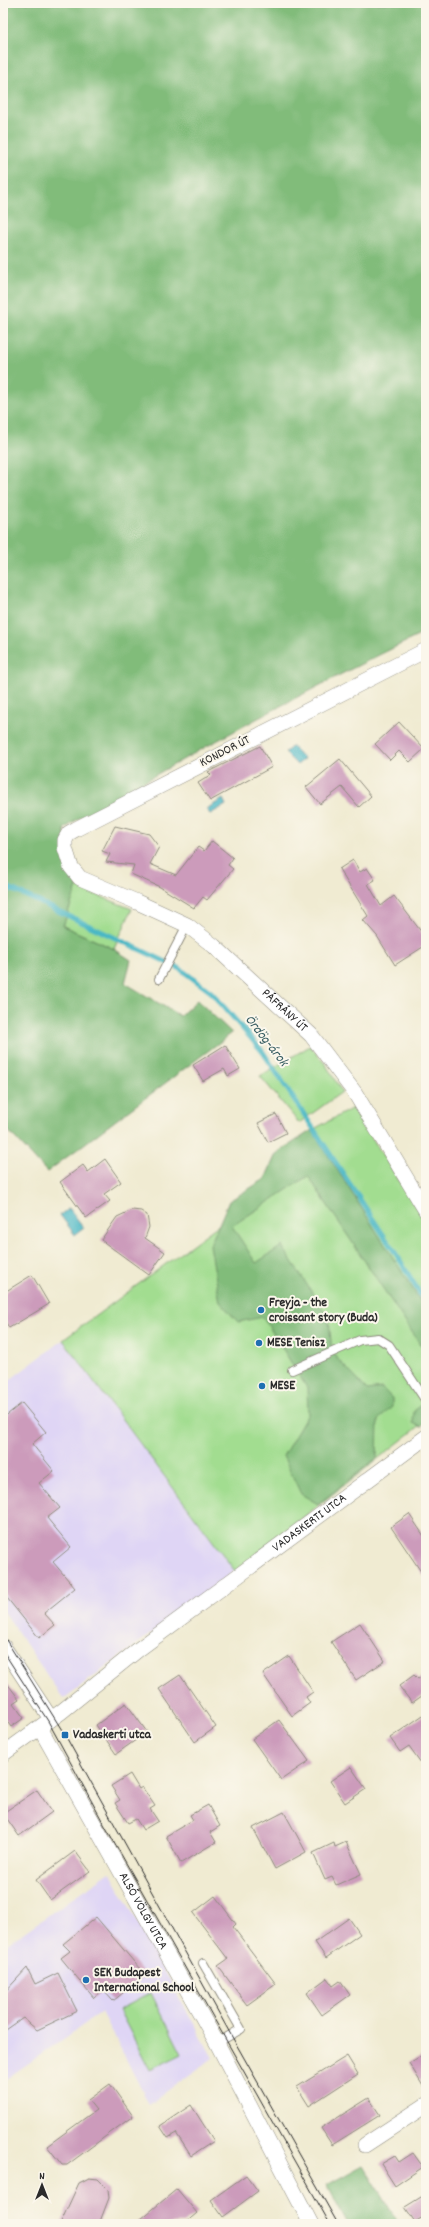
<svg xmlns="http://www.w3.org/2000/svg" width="429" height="2227" viewBox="0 0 429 2227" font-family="Dekko,sans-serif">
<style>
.built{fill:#dfd5f5}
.green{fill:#a2dd90;stroke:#66845e}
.forest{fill:#81bc7a;stroke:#567452}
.water{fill:#4ab7c5;stroke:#3a7178}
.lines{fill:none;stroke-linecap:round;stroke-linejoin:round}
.stream{stroke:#4ab7c5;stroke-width:5}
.building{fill:#cc9bbb}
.lane-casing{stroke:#8e8b7e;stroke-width:10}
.street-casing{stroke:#8e8b7e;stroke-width:16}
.lane{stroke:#fff;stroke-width:8}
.street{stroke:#fff;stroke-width:15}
.tram{stroke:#2b2b2b;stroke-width:1}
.poi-dot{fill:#1f6fb2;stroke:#fbf7ec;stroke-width:1.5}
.labels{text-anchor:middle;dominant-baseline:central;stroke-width:4;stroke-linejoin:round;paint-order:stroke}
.street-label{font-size:13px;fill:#2b2b2b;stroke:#fbf7ec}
.poi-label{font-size:13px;font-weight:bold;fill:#2b2b2b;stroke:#fbf7ec;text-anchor:start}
.water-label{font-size:14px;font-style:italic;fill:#365c61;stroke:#fbf7ec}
</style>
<rect width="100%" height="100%" fill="#fbf7ec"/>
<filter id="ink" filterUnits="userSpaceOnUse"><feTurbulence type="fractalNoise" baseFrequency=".025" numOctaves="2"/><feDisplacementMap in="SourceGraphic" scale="8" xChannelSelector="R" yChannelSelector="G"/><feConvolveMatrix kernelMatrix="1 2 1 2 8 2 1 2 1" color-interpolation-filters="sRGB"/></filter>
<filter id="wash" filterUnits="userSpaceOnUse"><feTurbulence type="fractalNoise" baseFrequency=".012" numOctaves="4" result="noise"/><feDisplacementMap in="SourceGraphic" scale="16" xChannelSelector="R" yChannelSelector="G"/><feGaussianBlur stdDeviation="0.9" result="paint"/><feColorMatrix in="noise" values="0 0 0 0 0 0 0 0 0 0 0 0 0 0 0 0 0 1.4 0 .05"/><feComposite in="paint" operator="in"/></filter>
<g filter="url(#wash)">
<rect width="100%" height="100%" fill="#f0ebd2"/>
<path class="built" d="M63 1340 235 1571 63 1699 3 1610V1385Z
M110 1872 213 2058 149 2104 102 2012 3 2081V1947Z"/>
<path class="green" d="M77 887 132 909 114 949 63 926Z
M310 1046 326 1065 342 1092 299 1123 260 1076Z
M353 1108 426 1223V1310L312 1130Z
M305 1161 426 1351V1421L235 1571 63 1340Z
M151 1993 182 2054 150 2070 119 2010Z"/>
<path class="forest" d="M3 3H426V632C307 689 192 754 78 819L64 829 77 887 63 926 114 949 131 960 125 983 180 1016 197 1000 232 1033 47 1172 3 1125Z
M312 1130 426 1310V1353L308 1176 232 1226 256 1263 282 1246 329 1319 332 1353 367 1390 382 1388 392 1398V1407L378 1420 377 1458 318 1504 301 1494 283 1456 308 1414 307 1388 263 1317 238 1322 220 1302 210 1245 229 1201 265 1179 276 1154Z
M423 1404 426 1406V1422L421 1427 413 1423 414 1411Z
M363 2165 399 2224H348L327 2185Z"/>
<path class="water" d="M292 746 304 759 297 765 285 753Z
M223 799 226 805 210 814 206 809Z
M69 1208 84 1228 75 1235 60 1215Z"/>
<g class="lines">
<path class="stream" d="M3 885 179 968 211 992 263 1052 398 1257 426 1304"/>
</g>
<g id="blocks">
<path class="building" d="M399 722 424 749 410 762 399 751 390 760 375 744Z
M260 746 272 767 210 801 198 783 211 775 208 772Z
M340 759 371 796 359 807 342 787 320 804 306 787Z
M115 826 149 834 159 847 150 864 176 875 198 847 204 851 212 841 233 858 228 865 233 869 207 900 203 897 194 908 160 887 131 874 134 865 106 862 110 854 102 851Z
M353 860 360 872 367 868 375 880 368 884 381 906 394 896 426 938V945L395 965 377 936 363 920 368 916 339 869Z
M225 1045 240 1069 228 1076 224 1069 203 1081 193 1065Z
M276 1114 286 1133 268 1142 258 1123Z
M105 1159 121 1182 104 1194 110 1201 86 1218 60 1182 83 1165 88 1172Z
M132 1210 141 1211 147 1215 149 1227 145 1238 165 1252 149 1275 101 1240 117 1217Z
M32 1275 49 1304 9 1328 3 1317V1293Z
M22 1403 46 1432 32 1444 54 1471 39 1483 60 1508 47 1518 71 1547 53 1562 75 1588 44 1613 55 1625 39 1638 3 1593V1418Z
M409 1514 426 1539V1579L391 1527Z
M360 1623 385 1661 356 1680 331 1642Z
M289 1656 313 1692 306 1697 310 1703 292 1716 263 1674Z
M426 1673V1693L412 1703 399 1686 414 1675 418 1679Z
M180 1675 216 1727 195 1742 159 1689Z
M3 1678 19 1699 13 1703 24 1718 11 1727 3 1716Z
M126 1703 147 1732 116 1754 96 1725Z
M426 1713V1770L409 1746 400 1752 390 1738Z
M279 1720 309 1761 281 1780 252 1739Z
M351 1767 366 1789 345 1803 330 1781Z
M130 1774 139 1789 142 1787 155 1806 150 1809 158 1821 143 1830 136 1819 128 1823 115 1803 120 1800 111 1786Z
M37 1790 52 1812 19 1836 3 1813Z
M208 1805 220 1826 210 1832 216 1842 181 1863 166 1836 193 1820 190 1815Z
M284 1812 306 1852 275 1869 253 1828Z
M346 1842 361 1874 336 1885 332 1877 325 1880 313 1853 334 1843 335 1847Z
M75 1851 90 1871 50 1900 36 1880Z
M215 1896 236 1924 233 1927 276 1984 247 2005 218 1966 228 1959 193 1913Z
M96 1917 145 1975 113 2001 103 1990 94 1998 61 1958 70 1951 63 1944Z
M349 1918 360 1934 326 1958 315 1942Z
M27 1968 35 1984 58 1973 77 2011 37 2030 23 2018 3 2032V1994Z
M327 1978 333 1986 340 1981 350 1995 322 2015 307 1993Z
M426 2053V2091L409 2063Z
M347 2056 358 2074 309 2106 297 2087Z
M110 2084 133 2116 67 2165H62L47 2146 96 2110 88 2100Z
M369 2098 380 2115 332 2145 321 2128Z
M191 2105 214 2141 191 2156 176 2133 168 2138 160 2126Z
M413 2153 423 2167 395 2186 381 2164 395 2156 399 2162Z
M246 2175 258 2191 223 2217 211 2200Z
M89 2178 98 2179 108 2189 109 2198 99 2224H60L79 2183Z
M177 2189 197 2213 184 2224H135Z
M426 2194V2215L415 2222 405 2207Z"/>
</g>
</g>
<g filter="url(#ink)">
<use href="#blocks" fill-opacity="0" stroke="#8e8b7e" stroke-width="1"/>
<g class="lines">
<defs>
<path id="lane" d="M159 979 187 925
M292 1370 360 1340 378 1338 389 1345 426 1401
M203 1963 241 2029 217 2043"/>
<g id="street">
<path id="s1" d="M426 650 76 829 69 833 65 840V848L71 867 80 878 137 902 187 925 214 946 311 1035 355 1093 426 1211"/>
<path d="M3 1646 51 1719"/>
<path id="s2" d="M40 1728 217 2043 311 2224"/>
<path id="s3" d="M3 1754 61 1712 139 1649 426 1437"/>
<path d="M365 2145 426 2105"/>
</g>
</defs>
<use href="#lane" class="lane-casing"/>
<use href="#street" class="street-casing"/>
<use href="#lane" class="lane"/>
<use href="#street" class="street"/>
<path class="tram" d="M3 1635 65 1735 231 2035 338 2224
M3 1651 48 1721 104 1824 330 2224"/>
</g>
</g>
<g class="poi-dot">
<circle cx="261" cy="1310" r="4"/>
<circle cx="259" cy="1343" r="4"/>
<circle cx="262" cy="1386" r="4"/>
<rect x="61" y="1731" width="8" height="8" rx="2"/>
<circle cx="86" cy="1980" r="4"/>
</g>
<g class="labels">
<g class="street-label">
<text transform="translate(225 752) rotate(-27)">KONDOR ÚT</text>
<text stroke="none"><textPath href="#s1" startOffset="698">PÁFRÁNY ÚT</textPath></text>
<text stroke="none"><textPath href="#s3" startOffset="384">VADASKERTI UTCA</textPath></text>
<text stroke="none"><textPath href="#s2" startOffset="210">ALSÓ VÖLGY UTCA</textPath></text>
</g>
<g class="poi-label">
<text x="269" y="1303">Freyja - the<tspan x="269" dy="15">croissant story (Buda)</tspan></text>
<text x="267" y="1343">MESE Tenisz</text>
<text x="270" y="1386">MESE</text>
<text x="73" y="1735">Vadaskerti utca</text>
<text x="94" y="1973">SEK Budapest<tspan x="94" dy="15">International School</tspan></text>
</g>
<g class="water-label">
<text transform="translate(266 1041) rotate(52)">Ördög-árok</text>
</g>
</g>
<rect width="429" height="2227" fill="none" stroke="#fbf7ec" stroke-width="16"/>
<g transform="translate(42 2185)" stroke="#fbf7ec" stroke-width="3" paint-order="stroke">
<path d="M0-3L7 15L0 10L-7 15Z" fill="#2b2b2b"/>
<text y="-6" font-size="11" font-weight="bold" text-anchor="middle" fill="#2b2b2b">N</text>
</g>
</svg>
